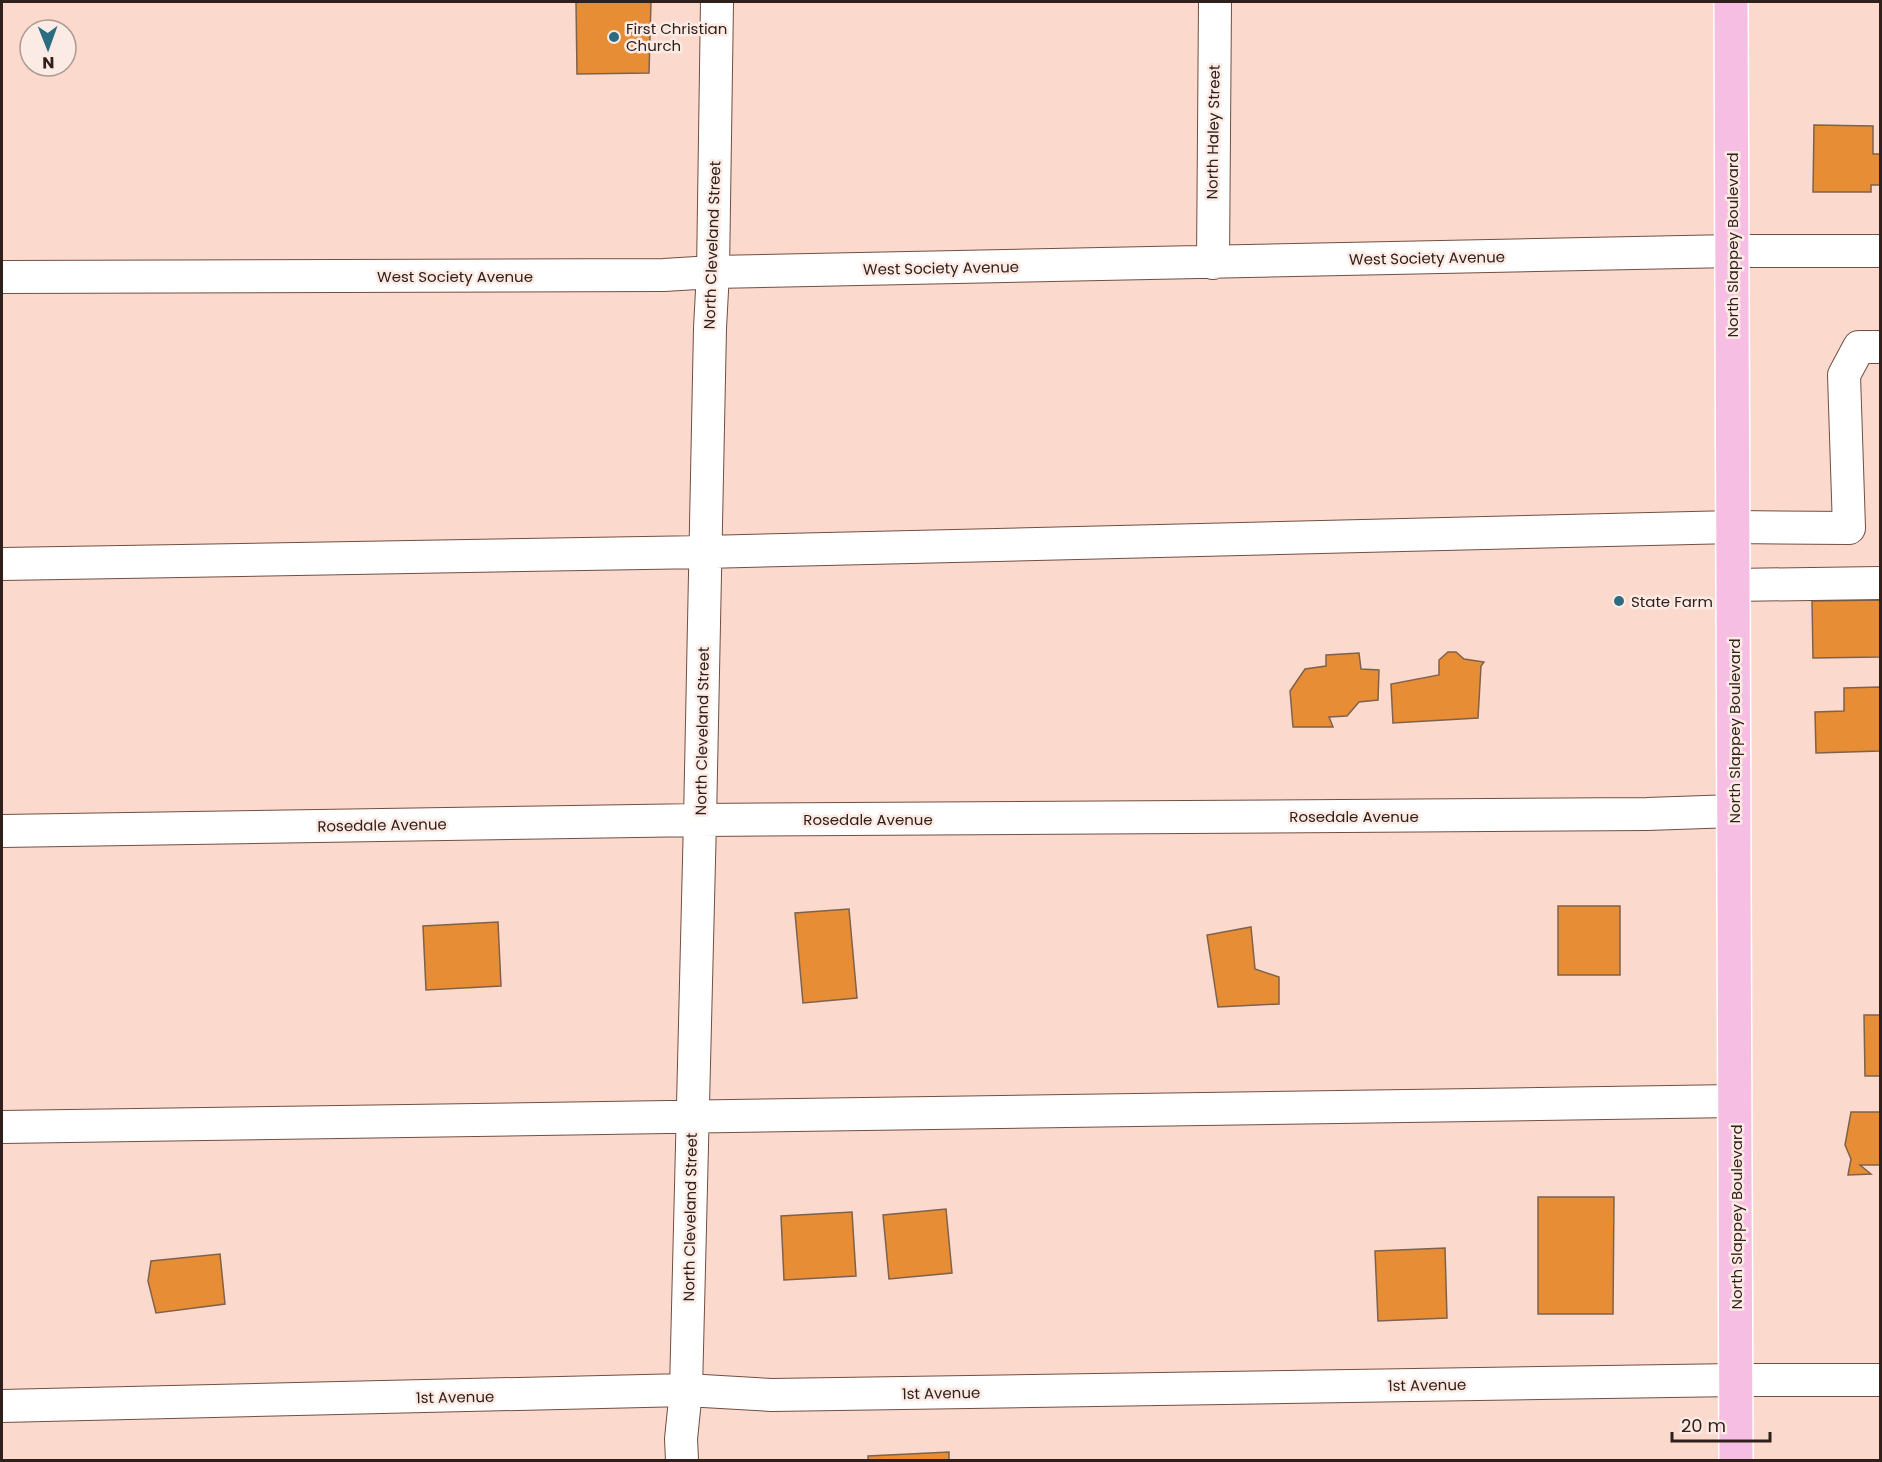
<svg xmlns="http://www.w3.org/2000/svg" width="1882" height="1462" viewBox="0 0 1882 1462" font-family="Poppins,sans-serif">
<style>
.building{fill:#e78d35;stroke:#7f624b;stroke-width:1.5}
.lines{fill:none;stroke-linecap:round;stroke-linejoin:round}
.minor-casing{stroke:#724f42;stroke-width:34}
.major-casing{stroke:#fff;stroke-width:36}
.minor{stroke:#fff;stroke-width:32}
.major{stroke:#f7bee4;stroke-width:33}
.poi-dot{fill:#2b6c80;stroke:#fcebe4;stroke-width:2}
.labels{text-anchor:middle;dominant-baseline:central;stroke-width:5;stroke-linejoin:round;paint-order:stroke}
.poi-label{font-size:15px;fill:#30201b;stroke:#fcebe4;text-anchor:start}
.street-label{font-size:15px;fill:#30201b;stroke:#fcebe4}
</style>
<rect width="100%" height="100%" fill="#fbd9cd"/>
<path class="building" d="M576 2H651L649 73 577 74Z
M1814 125 1873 126V154H1880V185H1871V192H1813Z
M1880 600V657L1813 658 1812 601Z
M1448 652H1456L1464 659 1484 662 1481 666 1478 718 1393 723 1391 684 1439 675V660Z
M1359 653 1361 669 1379 670 1378 700 1359 702 1347 716 1329 717 1333 727H1293L1290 691 1305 669 1326 666V655Z
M1880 687V751L1816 753 1815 712 1844 711V688Z
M1558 906H1620V975H1558Z
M849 909 857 998 803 1003 795 913Z
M498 922 501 986 426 990 423 926Z
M1251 927 1255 969 1279 977V1004L1218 1007 1207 935Z
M1864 1015H1880V1076H1865Z
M1851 1112H1880V1165H1860L1871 1174 1848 1175 1851 1159 1845 1145Z
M1538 1197H1614L1613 1314H1538Z
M946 1209 952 1273 889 1279 883 1215Z
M852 1212 856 1276 784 1280 781 1216Z
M1445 1248 1447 1318 1378 1321 1375 1251Z
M220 1254 225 1304 156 1313 148 1281 151 1261Z
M949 1452V1460H868V1456Z"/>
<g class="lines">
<defs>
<path id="minor" d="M1213 263 1215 2
M2 277 664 275 713 272 1732 251H1880
M2 564 705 552 1734 527 1849 528 1844 375 1859 347H1880
M1734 585 1880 583
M2 831 700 820 1647 814 1734 811
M2 1127 1735 1101
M2 1406 686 1390 772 1395 1736 1380H1880
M682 1460 681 1439 686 1390 700 820 710 328 713 272 717 2"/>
<path id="major" d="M1731 2 1736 1460"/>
</defs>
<use href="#minor" class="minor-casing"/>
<use href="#major" class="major-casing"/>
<use href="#minor" class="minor"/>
<use href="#major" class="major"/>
</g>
<g class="poi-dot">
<circle cx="614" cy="37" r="6"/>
<circle cx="1619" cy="601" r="6"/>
</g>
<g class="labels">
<g class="poi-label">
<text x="626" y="28">First Christian<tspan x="626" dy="17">Church</tspan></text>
<text x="1631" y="601">State Farm</text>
</g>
<g class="street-label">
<text transform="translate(1213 132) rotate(-89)">North Haley Street</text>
<text transform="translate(712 245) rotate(-88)">North Cleveland Street</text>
<text transform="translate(1732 245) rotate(-90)">North Slappey Boulevard</text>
<text transform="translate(1427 258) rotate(-1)">West Society Avenue</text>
<text transform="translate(941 268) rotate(-1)">West Society Avenue</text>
<text x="455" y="276">West Society Avenue</text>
<text transform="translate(702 731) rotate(-89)">North Cleveland Street</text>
<text transform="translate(1734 731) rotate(-90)">North Slappey Boulevard</text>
<text x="1354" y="816">Rosedale Avenue</text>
<text x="868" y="819">Rosedale Avenue</text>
<text transform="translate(382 825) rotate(-1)">Rosedale Avenue</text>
<text transform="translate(690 1217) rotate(-89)">North Cleveland Street</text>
<text transform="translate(1736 1217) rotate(-90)">North Slappey Boulevard</text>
<text transform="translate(1427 1385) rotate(-1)">1st Avenue</text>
<text transform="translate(941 1393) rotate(-1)">1st Avenue</text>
<text transform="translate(455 1397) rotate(-1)">1st Avenue</text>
</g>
</g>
<rect width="1882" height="1462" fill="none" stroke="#30201b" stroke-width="6"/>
<g transform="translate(48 48) rotate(179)"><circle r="28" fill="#fcebe4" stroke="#aa9a94" stroke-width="1.5"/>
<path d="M0-4.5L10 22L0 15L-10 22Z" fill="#2b6c80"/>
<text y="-9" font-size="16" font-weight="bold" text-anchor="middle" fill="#30201b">N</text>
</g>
<path d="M1672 1432v9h98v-9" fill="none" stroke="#30201b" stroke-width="3"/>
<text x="1681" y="1432" font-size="18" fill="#30201b" stroke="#fcebe4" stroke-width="4.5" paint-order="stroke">20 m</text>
</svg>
